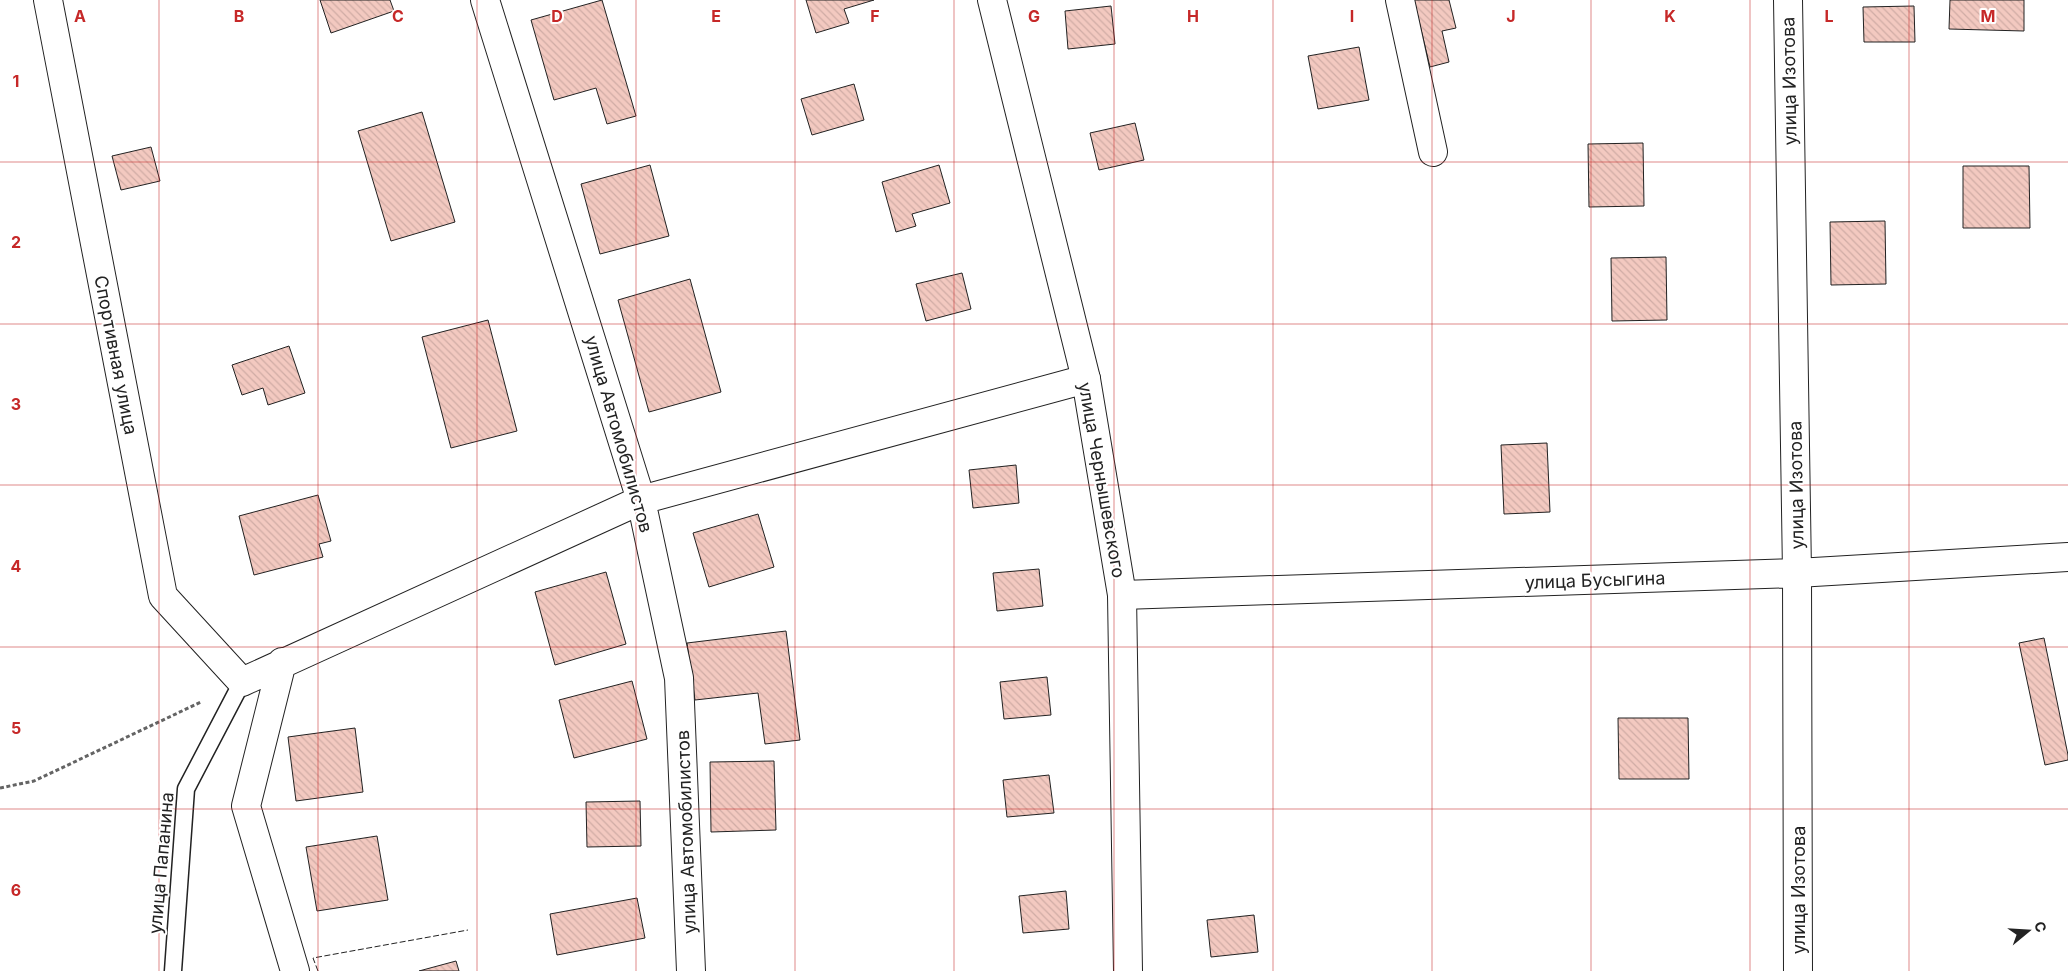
<svg xmlns="http://www.w3.org/2000/svg" width="2068" height="971" viewBox="0 0 2068 971" font-family="Inter,sans-serif">
<style>
.building{fill:url(#building-back-hatch);stroke:#222}
.lines{fill:none;stroke-linecap:round;stroke-linejoin:round}
.lane-casing{stroke:#222;stroke-width:19}
.street-casing{stroke:#222;stroke-width:30}
.secondary-casing{stroke:#222;stroke-width:30}
.path{stroke:#646464;stroke-width:3;stroke-dasharray:4 2.5;stroke-linecap:butt}
.lane{stroke:#fff;stroke-width:16}
.street{stroke:#fff;stroke-width:28}
.secondary{stroke:#fff;stroke-width:28}
.fence{stroke:#222;stroke-width:1;stroke-dasharray:6 2.5;stroke-linecap:butt}
.grid{fill:none;stroke:#c62828;stroke-width:1;stroke-opacity:0.55}
.labels{text-anchor:middle;dominant-baseline:central;stroke-width:4;stroke-linejoin:round;paint-order:stroke}
.street-label{font-size:18px;fill:#222;stroke:#fff}
.grid-label{font-size:16px;text-anchor:middle;font-weight:bold;fill:#c62828;stroke:#fff;stroke-width:4;stroke-linejoin:round;paint-order:stroke}
</style>
<defs>
<pattern id="building-back-hatch" width="6" height="6" patternUnits="userSpaceOnUse" patternTransform="scale(1.25)"><rect width="6" height="6" fill="#f3c9c0"/><path d="M-1 5l2 2M0 0l6 6M5-1l2 2" fill="none" stroke="#d0aca5"/></pattern>
</defs>
<rect width="100%" height="100%" fill="#fff"/>
<path class="building" d="M320 0H390L394 11 331 33Z
M602 0 636 116 607 124 596 88 554 100 531 20Z
M806 0H874L844 9 849 23 816 33Z
M1414 0H1449L1456 28 1442 31 1449 62 1430 67Z
M1950 0H2024V31L1949 29Z
M1111 6 1115 44 1068 49 1065 11Z
M1914 6 1915 42H1864L1863 7Z
M1359 47 1369 100 1318 109 1308 56Z
M854 84 864 120 812 135 801 99Z
M422 112 455 222 391 241 358 131Z
M1135 123 1144 160 1099 170 1090 133Z
M1643 143 1644 206 1589 207 1588 144Z
M151 147 160 181 121 190 112 156Z
M650 165 669 236 600 254 581 184Z
M939 165 950 203 912 214 916 226 896 232 882 182Z
M1963 166H2029L2030 228H1963Z
M1885 221 1886 284 1831 285 1830 222Z
M1666 257 1667 320 1612 321 1611 258Z
M962 273 971 309 926 321 916 284Z
M690 279 721 392 649 412 618 300Z
M488 320 517 431 451 448 422 337Z
M289 346 305 393 268 405 263 388 242 395 232 365Z
M1547 443 1550 512 1504 514 1501 445Z
M1016 465 1019 503 973 508 969 470Z
M318 495 331 541 319 544 323 557 254 575 239 516Z
M758 514 774 567 709 587 693 533Z
M1039 569 1043 606 997 611 993 573Z
M606 572 626 644 555 665 535 592Z
M786 631 800 740 765 744 758 693 695 700 687 643Z
M2044 638 2068 755V760L2045 765 2019 643Z
M1047 677 1051 715 1004 719 1000 682Z
M632 681 647 739 574 758 559 700Z
M1618 718H1688L1689 779H1619Z
M355 728 363 792 296 801 288 737Z
M774 761 776 830 711 832 710 762Z
M1049 775 1054 813 1007 817 1003 780Z
M640 801 641 846 587 847 586 802Z
M377 836 388 900 317 911 306 847Z
M1066 891 1069 929 1023 933 1019 896Z
M637 898 645 938 557 955 550 914Z
M1254 915 1258 952 1211 957 1207 920Z
M456 961 459 971H419Z"/>
<g class="lines">
<defs>
<path id="lane" d="M173 971 186 789 242 682"/>
<path id="street" d="M48 0 163 596 242 682 641 500 1086 379
M485 0 641 500 679 678 691 971
M1400 0 1433 152
M1788 0 1797 573 1798 971
M1122 595 1797 573 2068 557
M282 662 246 806 295 971"/>
<path id="secondary" d="M992 0 1086 379 1122 595 1128 971"/>
</defs>
<use href="#lane" class="lane-casing"/>
<use href="#street" class="street-casing"/>
<use href="#secondary" class="secondary-casing"/>
<path class="path" d="M0 788 34 781 201 702"/>
<use href="#lane" class="lane"/>
<use href="#street" class="street"/>
<use href="#secondary" class="secondary"/>
<path class="fence" d="M318 971 313 958 468 930"/>
</g>
<path class="grid" d="M159 0V971M318 0V971M477 0V971M636 0V971M795 0V971M954 0V971M1114 0V971M1273 0V971M1432 0V971M1591 0V971M1750 0V971M1909 0V971M0 162H2068M0 324H2068M0 485H2068M0 647H2068M0 809H2068"/>
<g class="labels">
<g class="street-label">
<text transform="translate(1789 81) rotate(-91)">улица Изотова</text>
<text transform="translate(116 355) rotate(79)">Спортивная улица</text>
<text transform="translate(619 434) rotate(74)">улица Автомобилистов</text>
<text transform="translate(1102 480) rotate(80)">улица Чернышевского</text>
<text transform="translate(1796 485) rotate(-91)">улица Изотова</text>
<text transform="translate(1595 580) rotate(-2)">улица Бусыгина</text>
<text transform="translate(686 832) rotate(-92)">улица Автомобилистов</text>
<text transform="translate(161 863) rotate(-85)">улица Папанина</text>
<text transform="translate(1798 890) rotate(-90)">улица Изотова</text>
</g>
</g>
<g class="grid-label">
<text x="80" y="22">A</text>
<text x="239" y="22">B</text>
<text x="398" y="22">C</text>
<text x="557" y="22">D</text>
<text x="716" y="22">E</text>
<text x="875" y="22">F</text>
<text x="1034" y="22">G</text>
<text x="1193" y="22">H</text>
<text x="1352" y="22">I</text>
<text x="1511" y="22">J</text>
<text x="1670" y="22">K</text>
<text x="1829" y="22">L</text>
<text x="1988" y="22">M</text>
<text x="16" y="87">1</text>
<text x="16" y="248">2</text>
<text x="16" y="410">3</text>
<text x="16" y="572">4</text>
<text x="16" y="734">5</text>
<text x="16" y="896">6</text>
</g>
<g transform="translate(2028 931) rotate(72)" stroke="#ffffff" stroke-width="4" paint-order="stroke">
<path d="M0-4L9 19L0 12L-9 19Z" fill="#222222"/>
<text y="-8" font-size="14" font-weight="bold" text-anchor="middle" fill="#222222">С</text>
</g>
</svg>
